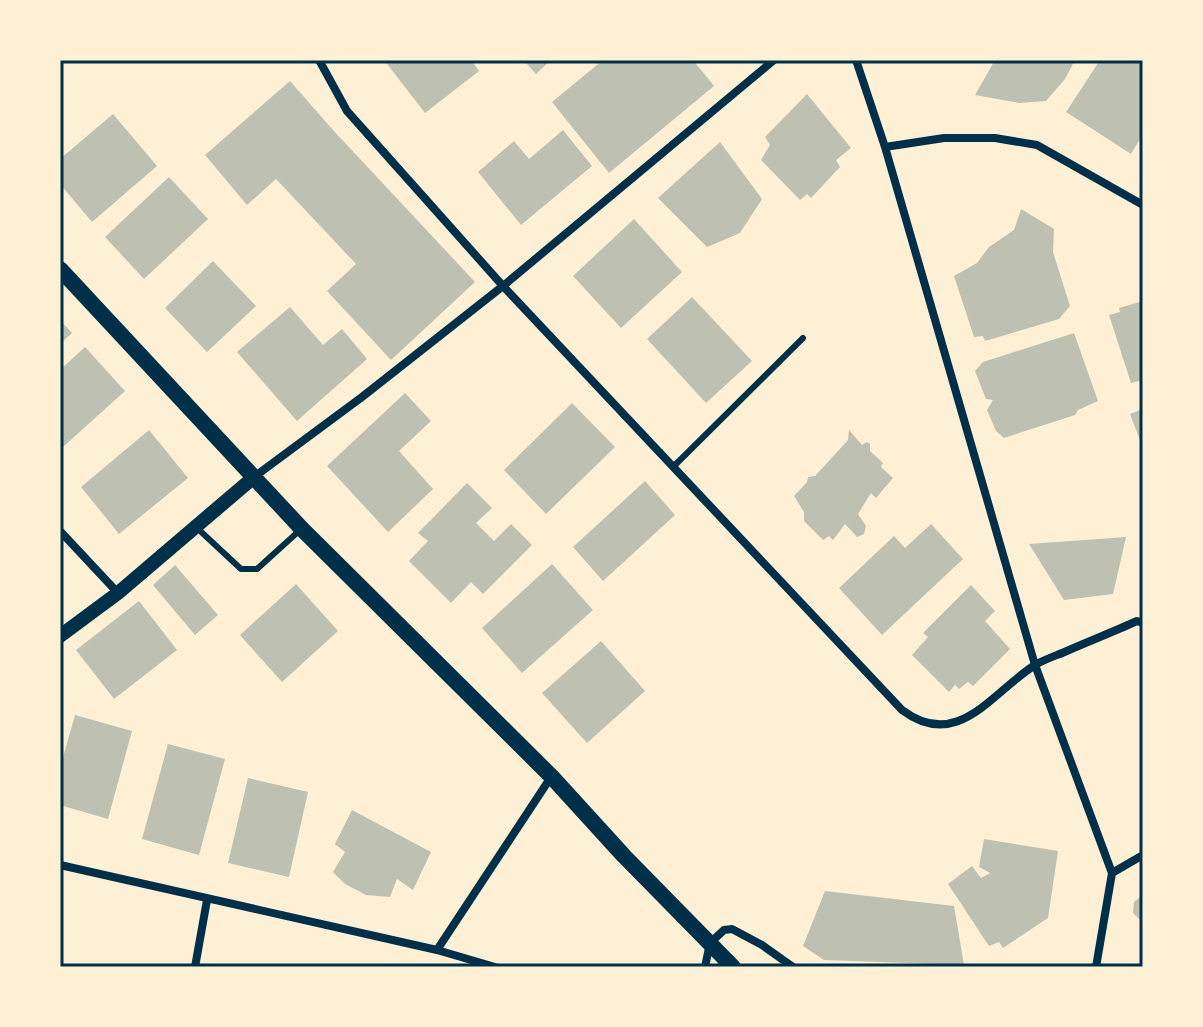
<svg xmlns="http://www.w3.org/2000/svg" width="1203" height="1027" viewBox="0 0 1203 1027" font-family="Overpass,sans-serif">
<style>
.building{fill:#bec0b2}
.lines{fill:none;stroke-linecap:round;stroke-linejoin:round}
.service{stroke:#003049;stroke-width:6}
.minor{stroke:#003049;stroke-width:8}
.tertiary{stroke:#003049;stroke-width:14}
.secondary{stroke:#003049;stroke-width:16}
.neatline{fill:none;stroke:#003049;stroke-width:3}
</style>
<rect width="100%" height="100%" fill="#fdf0d5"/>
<path class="building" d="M384 60H471L479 71 425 113Z
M523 60H551L536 74Z
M603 60H693L714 86 609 173 552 102Z
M995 60 1006 61 1075 60 1065 79 1046 101 1019 103 975 95Z
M1100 60H1143V134L1131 154 1066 112Z
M290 81 333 130 475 282 391 360 327 291 356 264 276 179 247 205 205 155Z
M807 94 851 148 836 160 840 167 811 198 807 194 800 200 761 160 770 145 765 137Z
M113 114 157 166 92 222 60 184V159Z
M563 130 592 166 521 225 478 172 514 141 529 159Z
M720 142 762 199 740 233 707 247 658 198Z
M169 177 208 219 144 279 105 237Z
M1021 209 1054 229 1053 252 1070 306 1059 319 985 341 983 336 974 337 954 276 977 263 989 247 1014 230Z
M634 219 682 272 621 328 573 276Z
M213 261 256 306 207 352 165 308Z
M692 297 752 361 706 403 647 339Z
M1143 301V380L1131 383 1109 315 1120 312 1119 308Z
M290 307 323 345 342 329 367 359 297 421 237 352Z
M60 320 72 333 60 344Z
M1074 333 1098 401 1078 410 1075 415 1004 438 996 431 987 410 993 400 986 399 975 371 983 362Z
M85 347 125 391 63 447 60 444V370Z
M405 393 431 421 399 451 433 489 388 532 327 466Z
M572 403 615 447 546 514 504 470Z
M1143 409V448L1130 414Z
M149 430 188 478 119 534 81 487Z
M849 430 862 445 867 442 870 444V451L883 463 881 467 893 478 876 498 871 493 858 514 866 526 864 534 857 537 845 524 833 540 829 536 823 540 804 521V512L794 496 807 482 808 477 815 476 848 440Z
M645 481 675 515 603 581 573 547Z
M467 483 492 508 476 523 494 541 511 524 532 545 483 594 471 582 451 603 409 561 428 541 418 533Z
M931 524 963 559 882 635 839 588 894 536 905 548Z
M1126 537 1113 594 1064 600 1029 544Z
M552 564 593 610 522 673 482 628Z
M175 565 218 615 195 635 153 585Z
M296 584 338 631 282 682 240 635Z
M971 585 995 611 985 621 1010 649 973 686 968 682 959 689 955 685 949 692 912 655 928 637 923 633Z
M139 601 177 650 114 699 76 650Z
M601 641 645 691 587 743 542 693Z
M75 715 132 731 108 819 60 805V768Z
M168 744 225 759 199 855 142 839Z
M248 778 308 792 289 877 228 863Z
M352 810 431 852 413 890 397 879 390 897 366 895 345 884 333 872 345 852 335 844Z
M984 839 1058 851 1048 918 1003 948 999 942 989 946 948 884 972 866 981 878 990 873 979 867Z
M825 891 954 906 964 965 824 960 803 946Z
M1143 895V923L1133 913 1134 902Z"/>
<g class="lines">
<path class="service" d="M673 467 803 338
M197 528 241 569H257L299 531"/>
<path class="minor" d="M319 60 347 111 503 286 902 710C958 752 992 692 1035 665 1045 659 1058 655 1069 650 1092 640 1115 631 1137 621L1143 623
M856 60 885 147 1035 665 1112 873 1096 967
M885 147 944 138H995L1037 145 1143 205
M254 477 362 397 503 286 774 60
M60 531 118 593
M60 865 437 950 495 967
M1112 873 1143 855
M437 950 551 777
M195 967 207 900
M705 967 710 943 724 930 732 929 762 945 793 967"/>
<path class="tertiary" d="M60 636 118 593 254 477"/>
<path class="secondary" d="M60 269 302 529 552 777 624 856 733 967"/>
</g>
<rect width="1203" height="1027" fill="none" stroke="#fdf0d5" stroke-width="124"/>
<rect x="62" y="62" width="1079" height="903" class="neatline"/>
</svg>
